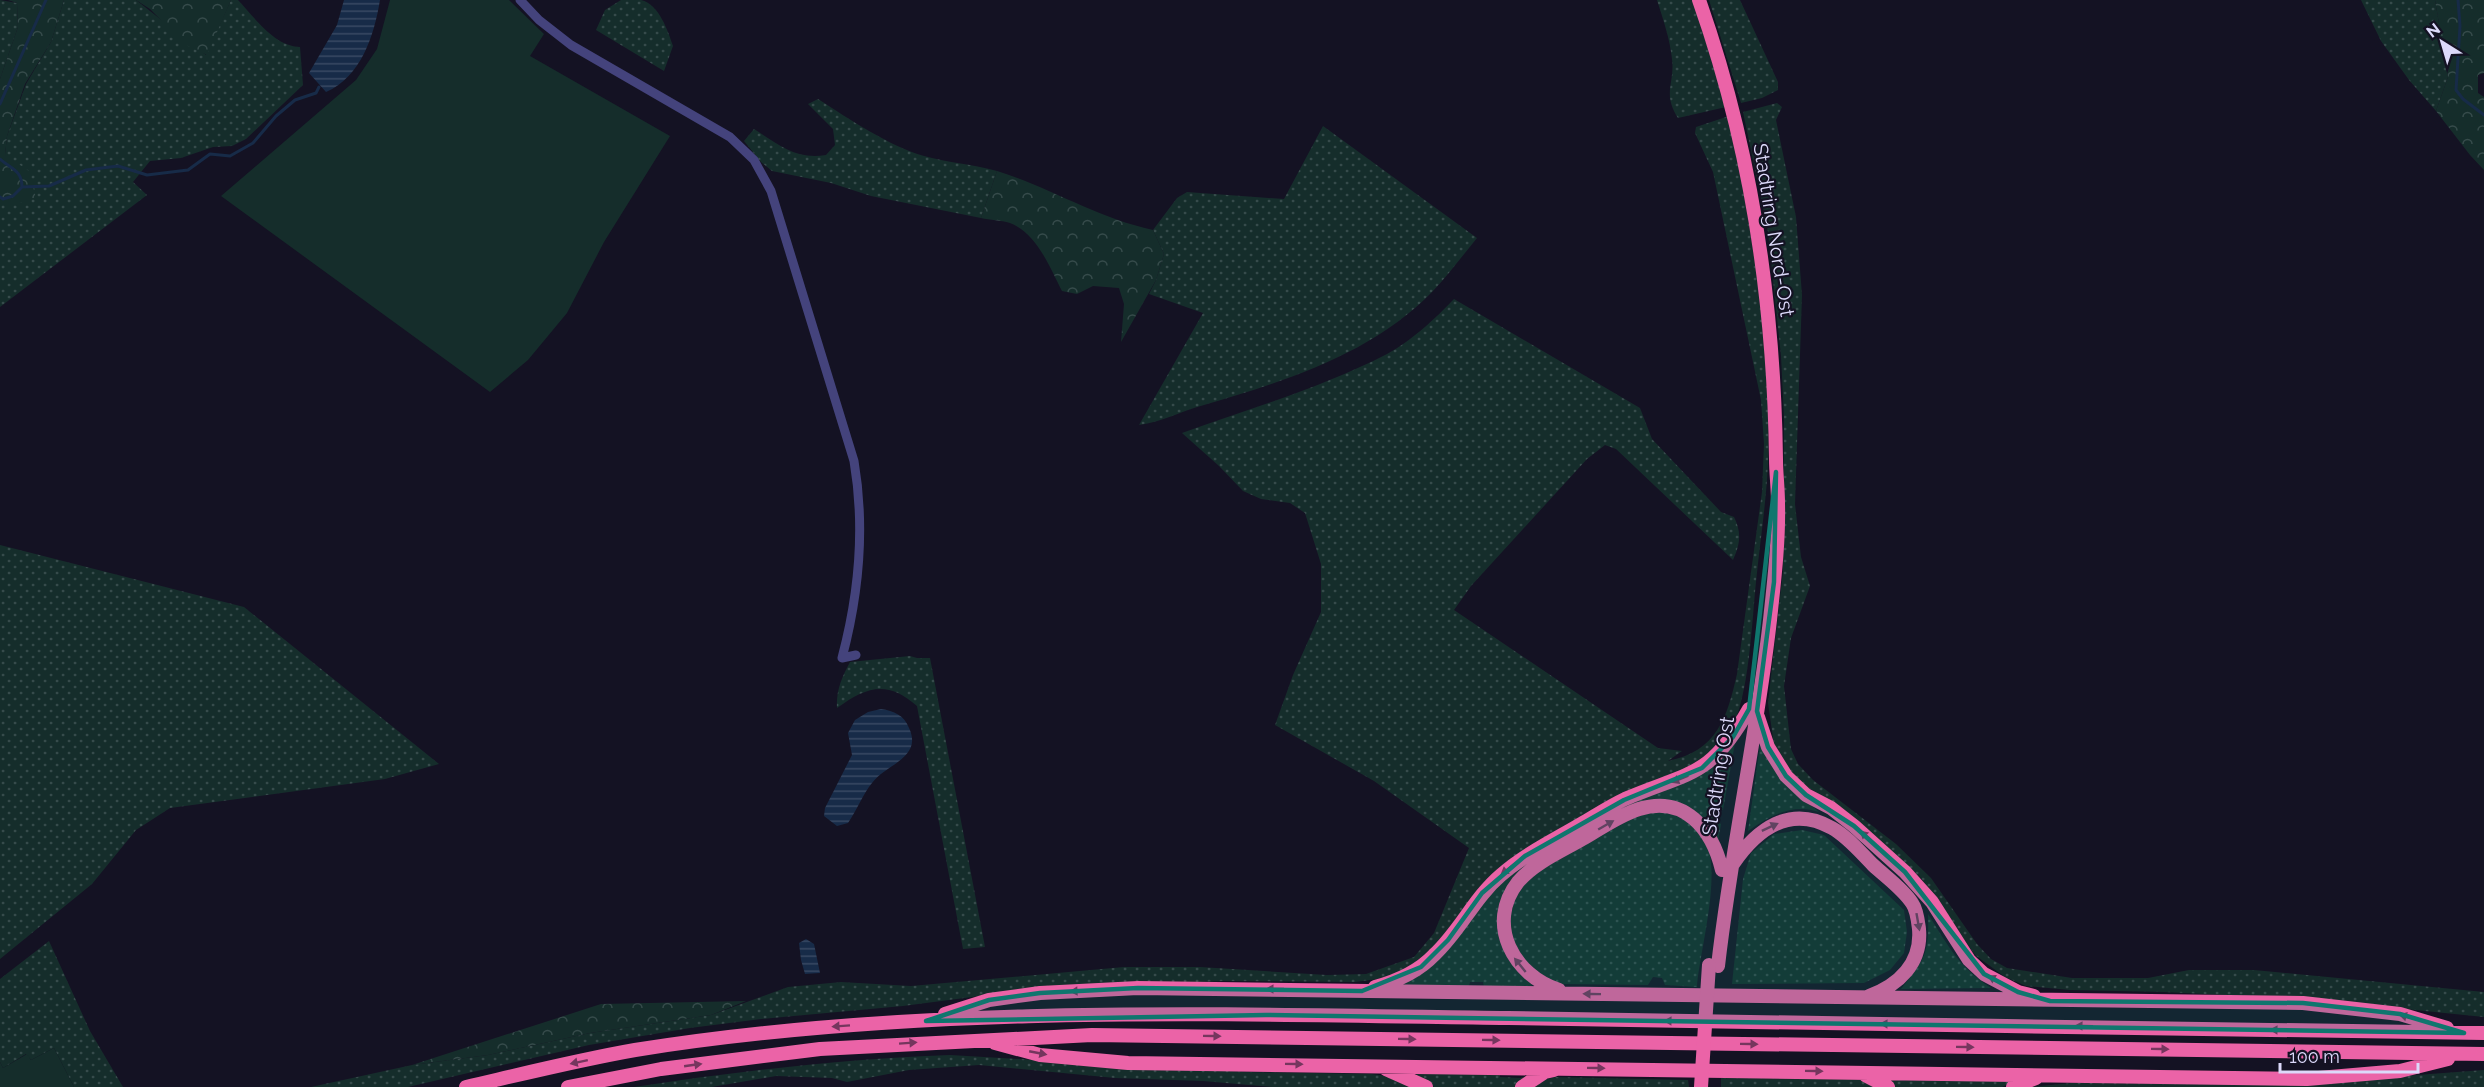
<svg xmlns="http://www.w3.org/2000/svg" width="2484" height="1087" viewBox="0 0 2484 1087" font-family="Raleway,sans-serif">
<style>
.grass{fill:url(#grass-dots)}
.forest{fill:url(#forest-crowns)}
.green{fill:#152d2b}
.water{fill:url(#water-rules)}
.lines{fill:none;stroke-linecap:round;stroke-linejoin:round}
.stream{stroke:#172b48;stroke-width:3}
.minor{stroke:#44437c;stroke-width:9}
.highway{stroke:#eb63a7;stroke-width:14}
.highway-bridge{stroke:#eb63a7;stroke-width:14}
.oneway{fill:#75365e}
.marked{fill:#0f766e;fill-opacity:0.2;stroke:#0f766e;stroke-width:4.5;stroke-linejoin:round}
.labels{text-anchor:middle;dominant-baseline:central;stroke-width:4.5;stroke-linejoin:round;paint-order:stroke}
.street-label{font-size:20px;fill:#dcd9fa;stroke:#141223}
</style>
<defs>
<pattern id="grass-dots" width="8" height="8" patternUnits="userSpaceOnUse" patternTransform="scale(1.5)"><rect width="8" height="8" fill="#152d2b"/><path d="M2 2h.1M6 6h.1" fill="none" stroke="#364b4b" stroke-width="1.8" stroke-linecap="round"/></pattern>
<pattern id="forest-crowns" width="20" height="18" patternUnits="userSpaceOnUse" patternTransform="scale(1.5)"><rect width="20" height="18" fill="#152d2b"/><path d="M2 6a3 3 0 1 1 6 0M12 15a3 3 0 1 1 6 0" fill="none" stroke="#364b4b"/></pattern>
<pattern id="water-rules" width="6" height="5" patternUnits="userSpaceOnUse" patternTransform="scale(1.5)"><rect width="6" height="5" fill="#172b48"/><path d="M0 2.5h6" fill="none" stroke="#384963"/></pattern>
</defs>
<rect width="100%" height="100%" fill="#141223"/>
<path class="grass" d="M0 0 17 3 18 27 0 79Z
M64 0H136L206 55 231 0H238C255 18 274 46 300 47L303 85 246 139 232 146 213 147 181 158 150 161 133 182 147 195 0 307V204H16L5 155 7 136 26 84 51 42Z
M621 0C627 0 635 0 641 0 659 4 668 31 673 46L664 71 596 30 605 10Z
M1657 0H1693L1726 107 1678 118C1662 93 1675 84 1672 59 1670 39 1663 19 1657 0Z
M1709 0H1740L1778 82V90L1762 98 1741 103Z
M2361 0H2435L2448 77 2436 111 2409 80 2381 41Z
M818 99C849 119 889 146 924 156 948 163 973 164 997 171L981 218 871 196 831 183 772 171 761 162 744 141 754 129C779 145 796 160 826 155L835 145 833 129 808 104Z
M1777 103 1782 107 1776 120 1796 217 1802 295 1795 504 1801 557 1810 586 1791 638 1784 686 1791 749 1798 764 1813 780 1896 844 1931 878 1977 944 1991 959 2007 968 2072 978H2148L2189 970H2254L2484 992V1017L2307 999 2164 992 2070 990 2026 986 2005 977 1975 955 1921 878 1846 811 1804 785 1786 767 1774 745 1768 703 1783 571 1784 418 1781 356 1768 232 1743 112Z
M1729 116C1752 232 1772 345 1768 464 1766 504 1760 542 1756 582 1752 620 1749 698 1731 729 1723 744 1708 755 1696 765L1483 884 1426 957 1395 975 1378 979 1355 982 1223 981 1040 988 903 1006 761 1019 690 1028 589 1045 408 1087H311L412 1065 488 1055 590 1033 711 1015 788 987 841 982 911 986 1124 967H1200L1327 975 1366 974 1414 957 1434 933 1469 848 1374 781 1275 725 1293 675 1321 612V564L1305 513 1290 503 1261 499 1243 491 1219 466 1182 433C1251 408 1321 388 1387 354 1410 342 1436 318 1454 299L1640 408 1652 439 1721 512 1734 517C1742 533 1740 544 1733 560L1616 449 1605 445 1587 459 1471 586 1454 610 1658 748 1682 751 1668 761C1717 751 1727 718 1737 674L1762 492 1764 444 1761 400 1713 172 1695 133 1696 127Z
M1323 126 1477 238C1463 255 1449 274 1433 291 1372 354 1286 381 1204 405 1181 411 1162 422 1139 425L1203 313 1149 294 1156 280 1164 254 1153 230 1177 198 1187 192 1284 199Z
M0 545 244 607 439 764 385 779 170 808 136 830 92 884 0 959Z
M910 656 917 658H930L985 947 963 949 917 706C888 680 867 686 837 708 836 690 842 677 850 662Z
M1761 738 1802 798 1819 812C1792 803 1770 816 1748 831Z
M1735 743 1723 810H1719L1717 822 1721 824 1718 842 1706 822 1647 801 1520 873 1503 948 1519 973 1532 983 1531 988 1484 987 1483 982H1470L1469 986 1396 985 1508 874 1533 857Z
M1652 811C1671 813 1688 816 1701 832 1726 862 1699 952 1697 987L1665 985 1662 978 1653 977 1648 985 1560 984 1533 971 1516 950 1509 922 1516 895 1525 882 1537 872 1633 818Z
M1802 830 1824 835 1904 910 1907 932 1904 953 1890 970 1864 983 1732 984 1743 879 1751 853 1774 834Z
M1928 914C1949 947 1958 966 1991 988L1901 989C1926 958 1929 953 1928 914Z
M49 941 90 1031 123 1087H74L54 1048 31 1060 26 1054 3 1068 0 1062V979Z
M950 1055 1247 1072 1372 1074 1392 1077 1417 1087H1272L1203 1081 1115 1078 979 1065 909 1070 847 1082 832 1078 776 1076 712 1087H634C739 1071 844 1059 950 1055Z
M2484 1070V1087H2030L2072 1083 2296 1084Z
M1419 1071H1500V1077L1521 1078 1532 1074 1515 1087H1434L1416 1075Z
M1555 1077 1688 1080 1689 1087H1531L1544 1080Z
M1721 1078H1836L1861 1080 1880 1087H1721Z
M1885 1078 2015 1081 2002 1087H1894Z"/>
<path class="forest" d="M8 0H64L51 42 25 84 7 136 5 155 29 171 36 198 16 204H0V79L18 27 17 3Z
M136 0H231L207 55 186 45 150 9Z
M2435 0H2484V73L2478 75V93L2484 97V170L2470 155 2436 111 2448 77Z
M997 171C1051 188 1097 218 1153 230L1164 254 1156 280 1121 342 1124 304 1119 288 1093 286 1077 294 1062 291C1050 268 1037 233 1010 223 1001 220 990 220 981 218Z
M746 1001 711 1015 590 1033 488 1055 412 1065 601 1004Z"/>
<path class="green" d="M390 0H509L544 34 530 56 670 136 604 242 567 313 528 360 490 392 221 196 356 80 377 49Z
M54 1048 74 1087H0V1062L3 1068 27 1054 31 1060Z"/>
<path class="water" d="M344 0H380C374 36 361 77 326 92L309 73 337 25Z
M881 709C894 711 904 715 909 728 923 758 886 764 872 783 863 794 857 810 848 823L837 826 824 816 825 808 852 755 848 733 855 720 868 712Z
M806 939 814 944 820 973 805 974 801 960 799 943Z"/>
<g class="lines">
<path class="stream" d="M2458 0 2460 26 2456 90 2463 99 2484 115
M0 104 46 0
M0 159C11 169 22 170 22 187L13 196 3 199 0 197
M22 187 49 186 86 170 118 166 147 175 188 170 210 154 230 156 253 143 276 116 295 100 316 93 319 87"/>
<path class="minor" d="M520 0 539 20 571 45 730 137 754 160 771 191 854 461C865 526 859 594 842 658L856 655"/>
<path class="highway" d="M1699 0C1751 147 1774 303 1776 459 1776 473 1778 488 1778 503 1779 542 1774 582 1770 620 1757 736 1731 850 1718 966
M1758 717 1768 747 1786 776 1806 795 1831 808 1854 826 1905 872 1932 902 1969 960 1984 974 2018 992 2034 996
M1733 864C1757 829 1790 804 1832 828 1848 837 1860 852 1873 865 1886 877 1903 889 1912 903 1917 910 1918 921 1919 929 1922 963 1899 985 1869 996
M1375 987C1397 981 1418 972 1434 955 1460 931 1474 898 1501 875 1525 854 1554 840 1581 824 1595 816 1610 806 1625 799 1691 771 1710 778 1749 709
M1559 990C1514 976 1485 924 1518 882 1535 862 1564 850 1586 837 1603 827 1620 815 1639 809 1685 795 1712 829 1722 870
M945 1014 989 1000 1040 993 1138 988 2303 1003 2400 1014 2447 1028
M995 1043 1040 1055 1128 1063 2307 1079 2400 1071 2448 1059
M1386 1069 1426 1087
M1865 1075 1888 1087
M466 1087C522 1074 578 1060 635 1050 923 1004 1217 1014 1508 1018 1833 1023 2159 1029 2484 1033
M568 1087 661 1069 820 1049 1092 1035 2484 1054
M1522 1087 1545 1072 1554 1070
M2013 1087 2036 1078"/>
<path class="highway-bridge" d="M1701 1087 1709 965"/>
</g>
<defs><path id="oneway-solid" d="M-6-.8H1V-3.2L6.5 0L1 3.2V.8H-6Z" transform="scale(1.5)"/></defs>
<g class="oneway">
<use href="#oneway-solid" transform="translate(1680 779) rotate(158)"/>
<use href="#oneway-solid" transform="translate(1606 825) rotate(-30)"/>
<use href="#oneway-solid" transform="translate(1770 827) rotate(-25)"/>
<use href="#oneway-solid" transform="translate(1867 837) rotate(-138)"/>
<use href="#oneway-solid" transform="translate(1508 869) rotate(142)"/>
<use href="#oneway-solid" transform="translate(1918 922) rotate(80)"/>
<use href="#oneway-solid" transform="translate(1520 965) rotate(-129)"/>
<use href="#oneway-solid" transform="translate(1996 980) rotate(-152)"/>
<use href="#oneway-solid" transform="translate(1275 989) rotate(-180)"/>
<use href="#oneway-solid" transform="translate(1079 991) rotate(177)"/>
<use href="#oneway-solid" transform="translate(1592 994) rotate(-179)"/>
<use href="#oneway-solid" transform="translate(2408 1017) rotate(-165)"/>
<use href="#oneway-solid" transform="translate(1673 1021) rotate(-179)"/>
<use href="#oneway-solid" transform="translate(1889 1024) rotate(-179)"/>
<use href="#oneway-solid" transform="translate(841 1026) rotate(176)"/>
<use href="#oneway-solid" transform="translate(2084 1026) rotate(-179)"/>
<use href="#oneway-solid" transform="translate(2279 1030) rotate(-179)"/>
<use href="#oneway-solid" transform="translate(1212 1036) rotate(1)"/>
<use href="#oneway-solid" transform="translate(1407 1039) rotate(1)"/>
<use href="#oneway-solid" transform="translate(1491 1040) rotate(1)"/>
<use href="#oneway-solid" transform="translate(908 1043) rotate(-4)"/>
<use href="#oneway-solid" transform="translate(1749 1044) rotate(1)"/>
<use href="#oneway-solid" transform="translate(1965 1047) rotate(1)"/>
<use href="#oneway-solid" transform="translate(2160 1049) rotate(1)"/>
<use href="#oneway-solid" transform="translate(1038 1053) rotate(11)"/>
<use href="#oneway-solid" transform="translate(579 1062) rotate(168)"/>
<use href="#oneway-solid" transform="translate(1294 1064) rotate(1)"/>
<use href="#oneway-solid" transform="translate(693 1065) rotate(-8)"/>
<use href="#oneway-solid" transform="translate(1596 1068) rotate(1)"/>
<use href="#oneway-solid" transform="translate(1814 1071) rotate(1)"/>
</g>
<path class="marked" d="M1776 472 1774 582 1757 711 1768 747 1786 776 1806 795 1854 826 1905 872 1984 974 2018 992 2050 1001 2303 1003 2400 1014 2464 1033 1266 1015 926 1021 989 1000 1040 993 1138 988 1362 991 1421 967 1448 940 1482 893 1525 856 1624 800 1702 768 1733 737 1749 709Z"/>
<g class="labels">
<g class="street-label">
<text transform="translate(1774 230) rotate(81)">Stadtring Nord-Ost</text>
<text transform="translate(1718 776) rotate(-81)">Stadtring Ost</text>
</g>
</g>
<g transform="translate(2442 42) rotate(323)" stroke="#141223" stroke-width="4.5" paint-order="stroke">
<path d="M0-4.5L10 22L0 15L-10 22Z" fill="#dcd9fa"/>
<text y="-9" font-size="16" font-weight="bold" text-anchor="middle" fill="#dcd9fa">N</text>
</g>
<path d="M2280 1063v9h138v-9" fill="none" stroke="#dcd9fa" stroke-width="3"/>
<text x="2289" y="1063" font-size="18" fill="#dcd9fa" stroke="#141223" stroke-width="4.5" paint-order="stroke">100 m</text>
</svg>
